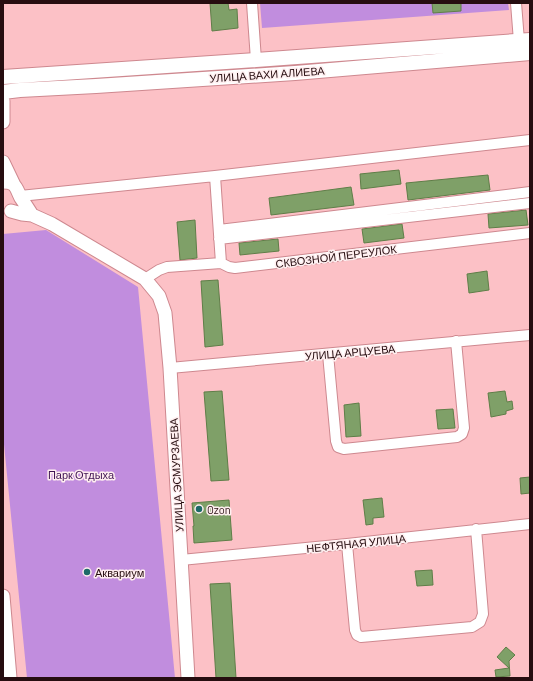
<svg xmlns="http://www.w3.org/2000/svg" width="533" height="681" viewBox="0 0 533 681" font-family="Barlow,sans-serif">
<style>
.green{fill:#c18dde}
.building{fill:#7fa068;stroke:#5f7e48}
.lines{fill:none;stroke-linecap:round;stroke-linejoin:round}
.minor-casing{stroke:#ce888f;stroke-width:12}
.tertiary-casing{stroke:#ce888f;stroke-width:15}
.secondary-casing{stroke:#ce888f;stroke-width:16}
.minor{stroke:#fff;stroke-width:10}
.tertiary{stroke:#fff;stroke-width:13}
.secondary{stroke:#fff;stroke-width:14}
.poi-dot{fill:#1d6a68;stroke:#ffeff0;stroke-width:1.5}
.labels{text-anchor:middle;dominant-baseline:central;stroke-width:3;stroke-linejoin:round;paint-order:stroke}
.street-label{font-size:11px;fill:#260d10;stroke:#ffeff0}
.park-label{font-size:11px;fill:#401454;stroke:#ffeff0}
.poi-label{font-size:11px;fill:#260d10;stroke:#ffeff0;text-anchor:start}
</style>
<rect width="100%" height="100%" fill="#fcc1c6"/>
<path class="green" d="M260 3H508L509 10 262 28Z
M46 230 138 287 175 678H27L3 434V234Z"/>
<path class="building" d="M210 3H228L229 10 237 9 238 28 212 31Z
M432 3H461V11L433 13Z
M399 170 401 184 361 189 360 174Z
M488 175 490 190 408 200 406 183Z
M351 187 354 205 271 215 269 198Z
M526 210 528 225 489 228 488 214Z
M195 220 197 258 180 260 177 222Z
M402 224 404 238 364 243 362 229Z
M278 239 279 251 240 255 239 243Z
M487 271 489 290 469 293 467 274Z
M218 280 223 345 205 347 201 281Z
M222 391 229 480 211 481 204 392Z
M505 391 507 402 512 401 513 409 506 411V414L491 417 488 393Z
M359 403 361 436 346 437 344 405Z
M453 409 455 428 438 429 436 410Z
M530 477V493L521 494 520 478Z
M382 498 384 517 373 518V524L366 525 363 500Z
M229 500 232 540 194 543 193 526H194L192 503Z
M432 570 433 585 417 586 415 571Z
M230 583 236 678H216L210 584Z
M506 647 515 655 509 661 510 676 496 677 495 670 509 668 497 657Z"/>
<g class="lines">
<defs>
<path id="minor" d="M252 3 256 60
M516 3 519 41
M215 176 221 263
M20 196 215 176 530 140
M219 230 530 192
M219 239 530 203
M145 279 159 270 167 267 221 263 229 267 235 268 530 233
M328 354 336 441 338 447 344 449 457 437 462 434 464 428 456 341
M170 368 530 335
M347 544 355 630 357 635 361 637 472 627 480 622 483 614 476 529
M181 560 347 544 530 524"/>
<path id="tertiary" d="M3 101V122
M3 162 14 185
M3 182C17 182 16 189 21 198 25 204 29 210 32 215
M11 211 22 214 32 215 52 224 145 279 159 296 165 313 170 368 188 678
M3 596 10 678"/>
<path id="secondary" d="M3 77 256 60 530 40
M3 92 20 90 96 86 295 73 530 53"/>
</defs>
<use href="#minor" class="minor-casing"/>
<use href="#tertiary" class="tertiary-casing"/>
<use href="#secondary" class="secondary-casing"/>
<use href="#minor" class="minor"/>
<use href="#tertiary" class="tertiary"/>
<use href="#secondary" class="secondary"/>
</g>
<g class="poi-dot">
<circle cx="199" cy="509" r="4"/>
<circle cx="87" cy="572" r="4"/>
</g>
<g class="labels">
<g class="street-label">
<text transform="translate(267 74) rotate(-4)">УЛИЦА ВАХИ АЛИЕВА</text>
<text transform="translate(336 256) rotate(-7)">СКВОЗНОЙ ПЕРЕУЛОК</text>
<text transform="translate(350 352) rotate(-5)">УЛИЦА АРЦУЕВА</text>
<text transform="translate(176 475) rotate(-93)">УЛИЦА ЭСМУРЗАЕВА</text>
<text transform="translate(356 543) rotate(-6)">НЕФТЯНАЯ УЛИЦА</text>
</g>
<g class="park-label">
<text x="81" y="474">Парк Отдыха</text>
</g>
<g class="poi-label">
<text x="207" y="509">Ozon</text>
<text x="95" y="572">Аквариум</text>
</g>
</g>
<rect width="533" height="681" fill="none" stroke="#260d10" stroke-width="8"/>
</svg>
